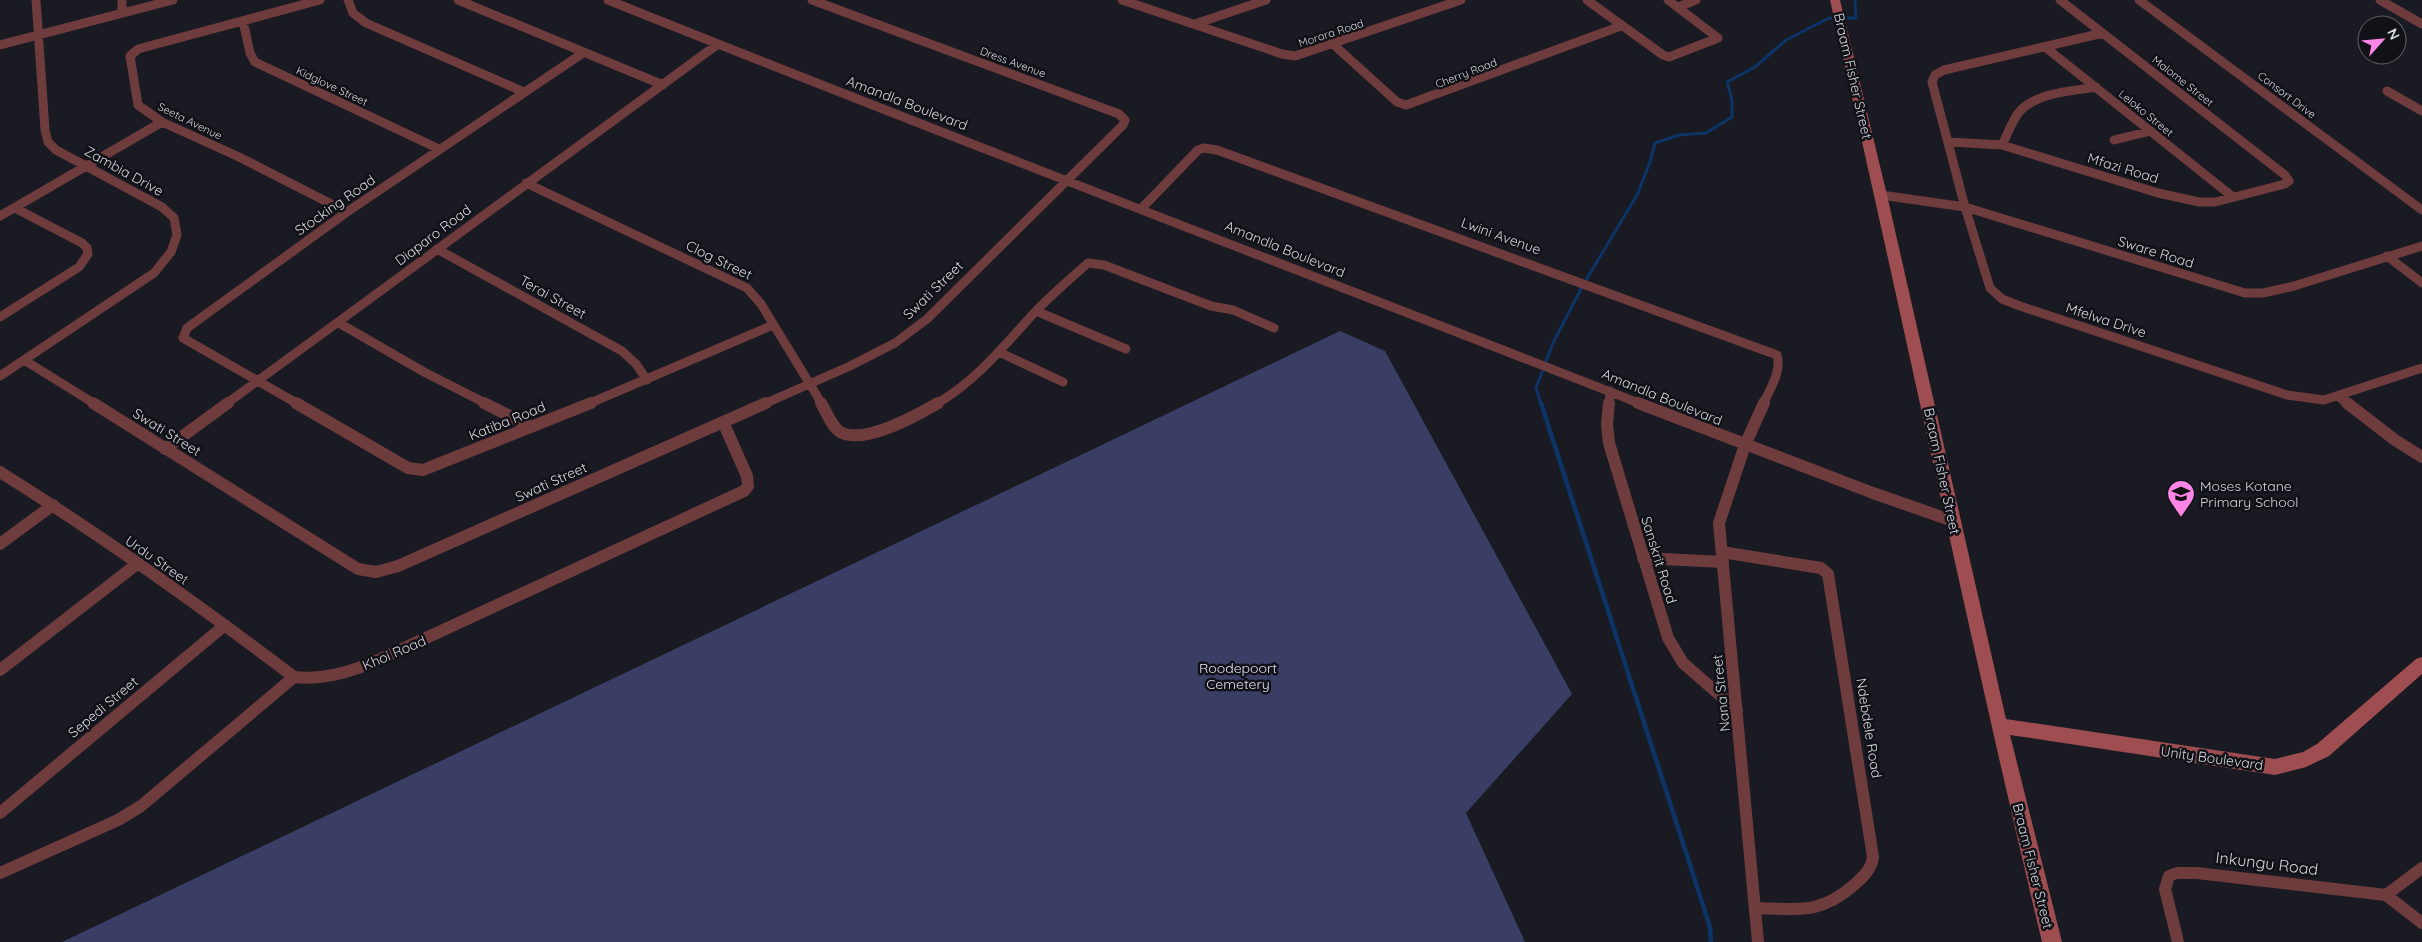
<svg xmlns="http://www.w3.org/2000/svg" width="2422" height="942" viewBox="0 0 2422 942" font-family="Quicksand,sans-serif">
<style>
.green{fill:#3b3e64}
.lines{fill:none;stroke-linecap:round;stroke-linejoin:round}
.stream-far1{stroke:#0c3467;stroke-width:3}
.stream{stroke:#0c3467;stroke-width:4.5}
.street-far1{stroke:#6f3c3e;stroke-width:9}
.street{stroke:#6f3c3e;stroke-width:12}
.secondary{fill:#9e4d50;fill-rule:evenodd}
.labels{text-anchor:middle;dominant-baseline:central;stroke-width:5;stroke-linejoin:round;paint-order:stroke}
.far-street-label{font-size:11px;fill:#d5d6db;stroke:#111118}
.street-label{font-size:14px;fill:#d5d6db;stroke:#111118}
.poi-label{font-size:14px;fill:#d5d6db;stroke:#111118;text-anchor:start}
.park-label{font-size:14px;fill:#dee1f4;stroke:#111118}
.near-street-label{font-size:16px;fill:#d5d6db;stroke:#111118}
</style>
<rect width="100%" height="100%" fill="#191a22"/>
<path class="green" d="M1340 331 1385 351 1572 694 1466 813 1525 942H62Z"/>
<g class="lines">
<path class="stream-far1" d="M1541 404 1536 388 1553 343 1583 285 1637 195 1650 162 1655 143 1679 135 1706 133 1732 117V100L1727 82 1755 67 1786 40 1829 18H1856L1855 0"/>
<path class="stream" d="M1541 403 1710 927 1711 942"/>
<path class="street-far1" d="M122 0V13
M320 0 138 49 130 56 138 105 162 122 237 156 347 212
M348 0 353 13 366 23 524 92
M458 0 663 85
M608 0C951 138 1297 269 1641 404
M1122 0 1282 54 1295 56 1461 0
M1587 0 1663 55 1669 57 1718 38 1668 0
M2139 0 2422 210
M2380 0 2422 24
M1678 7 1696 0
M243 21 250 53 255 62 439 149
M1195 24 1266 0
M2103 33 1944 70 1935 75 1932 82 1965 207 1990 288 2002 299 2020 306 2287 395 2324 400 2422 368
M0 45 173 0
M1334 45 1397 102 1406 105 1621 26
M2045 47 2233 197
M2387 91 2422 111
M2114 140 2151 131
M1949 142 2002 145 2158 193 2199 202H2215L2285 184 2289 181 2285 175 2060 0
M2002 145C2008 134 2012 119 2021 110 2039 92 2073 91 2096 87
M526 183 747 288 761 304 822 404
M1881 195 1965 207 2245 293H2263L2294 286 2422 246
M1142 208 1198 150 1204 148 1217 150 1777 355C1782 371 1770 389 1763 404
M0 216 162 122
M437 249 622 351 636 364 647 380
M2387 256 2422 283
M1036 311 1126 349
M0 317 79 267 88 254 87 248 82 243 15 208
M339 323 424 372 487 404
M999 352 1063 382
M24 360 95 404
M0 376 154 273 171 252 177 235 174 218 162 207 56 150 48 142 45 130 36 0
M2339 397 2348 404
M226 404 718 44
M298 404 183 338 187 328 347 212 583 53
M588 404 773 325
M764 404 850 366 895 343 927 319 1123 125 1125 120 1119 114 812 0
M936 404C975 382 1004 346 1034 313 1051 295 1070 279 1088 263L1104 265 1211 306 1233 310 1274 328
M1609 404 1610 391"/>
<path class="street" d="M93 403 358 569 376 572 398 566 766 403
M296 403 408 468 423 470 591 403
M484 403 531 427
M821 403C826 411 832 427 840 432 863 445 916 416 938 403
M1609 403 1607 424 1609 443 1668 638 1683 663 1737 710
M1638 403 1873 493 1953 521
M2347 403 2395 440 2422 457
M165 449 228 403
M0 472C101 535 199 605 294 677
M0 544 53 505
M1722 552 1821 568 1828 574 1873 857C1871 870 1863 877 1854 885 1820 915 1797 909 1755 908
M1643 558 1723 562
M0 670 137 564
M0 813 225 625
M0 873 118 820 141 806 294 677C322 680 346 673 372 663L744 491 748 486 747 476 723 422
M2386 895 2422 923
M1758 942 1719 523 1745 445 1764 403
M2178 942 2165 889 2169 876 2177 873H2197L2386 895 2422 868"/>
<path class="secondary" d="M1830 0H1840L1887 195 2006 719 2275 759 2303 752 2317 744 2416 659 2422 657V674L2329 756 2306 767 2275 775 2010 735 2062 942H2042C1967 629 1902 314 1830 0Z"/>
</g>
<defs>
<symbol id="school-pin" viewBox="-11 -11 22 30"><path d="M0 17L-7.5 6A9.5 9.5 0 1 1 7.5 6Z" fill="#fb86e5" stroke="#111118"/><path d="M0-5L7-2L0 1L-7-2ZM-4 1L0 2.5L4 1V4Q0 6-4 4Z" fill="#111"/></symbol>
</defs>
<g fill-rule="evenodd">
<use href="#school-pin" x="2165" y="478" width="32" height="43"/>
</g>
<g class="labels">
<g class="far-street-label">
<text transform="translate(1331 33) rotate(-18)">Morara Road</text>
<text transform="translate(1013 62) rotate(20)">Dress Avenue</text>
<text transform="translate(1466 73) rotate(-21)">Cherry Road</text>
<text transform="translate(2183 81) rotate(38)">Malome Street</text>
<text transform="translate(332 86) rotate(25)">Kidglove Street</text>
<text transform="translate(2287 95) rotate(37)">Consort Drive</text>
<text transform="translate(2146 113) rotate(39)">Leloko Street</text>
<text transform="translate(190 121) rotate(26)">Seeta Avenue</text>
</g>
<g class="street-label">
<text transform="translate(1853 76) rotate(77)">Braam Fisher Street</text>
<text transform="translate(907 103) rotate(21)">Amandla Boulevard</text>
<text transform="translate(2123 168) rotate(17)">Mfazi Road</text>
<text transform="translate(124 171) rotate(29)">Zambia Drive</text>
<text transform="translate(335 205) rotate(-35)">Stocking Road</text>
<text transform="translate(433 235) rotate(-37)">Diaparo Road</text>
<text transform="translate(1501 236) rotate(20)">Lwini Avenue</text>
<text transform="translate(1285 249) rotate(22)">Amandla Boulevard</text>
<text transform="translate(2156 252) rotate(17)">Sware Road</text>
<text transform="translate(719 260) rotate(26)">Clog Street</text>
<text transform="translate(933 290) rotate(-44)">Swati Street</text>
<text transform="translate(553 297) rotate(29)">Terai Street</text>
<text transform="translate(2106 320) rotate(18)">Mfelwa Drive</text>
<text transform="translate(1662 397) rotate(22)">Amandla Boulevard</text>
<text transform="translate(507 421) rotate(-22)">Katiba Road</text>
<text transform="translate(167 432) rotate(32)">Swati Street</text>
<text transform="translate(1942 471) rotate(78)">Braam Fisher Street</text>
<text transform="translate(551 482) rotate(-24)">Swati Street</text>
<text transform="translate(157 560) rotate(35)">Urdu Street</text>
<text transform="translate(1659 560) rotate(73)">Sanskrit Road</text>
<text transform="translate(394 653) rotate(-23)">Khoi Road</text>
<text transform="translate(1721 693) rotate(-96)">Nana Street</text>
<text transform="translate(103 707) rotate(-40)">Sepedi Street</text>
<text transform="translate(1869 728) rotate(81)">Ndebdele Road</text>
<text transform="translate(2212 758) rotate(8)">Unity Boulevard</text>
<text transform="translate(2033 866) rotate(76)">Braam Fisher Street</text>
</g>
<g class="poi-label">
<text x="2200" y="486">Moses Kotane<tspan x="2200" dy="16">Primary School</tspan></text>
</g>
<g class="park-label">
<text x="1238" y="668">Roodepoort<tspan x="1238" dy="16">Cemetery</tspan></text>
</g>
<g class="near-street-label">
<text transform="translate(2267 863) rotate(7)">Inkungu Road</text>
</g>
</g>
<g transform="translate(2382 40) rotate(63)"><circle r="24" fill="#111118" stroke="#5f6066"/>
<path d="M0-4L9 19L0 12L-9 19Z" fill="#fb86e5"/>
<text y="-8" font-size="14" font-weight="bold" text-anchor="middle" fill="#d5d6db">N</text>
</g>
</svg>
